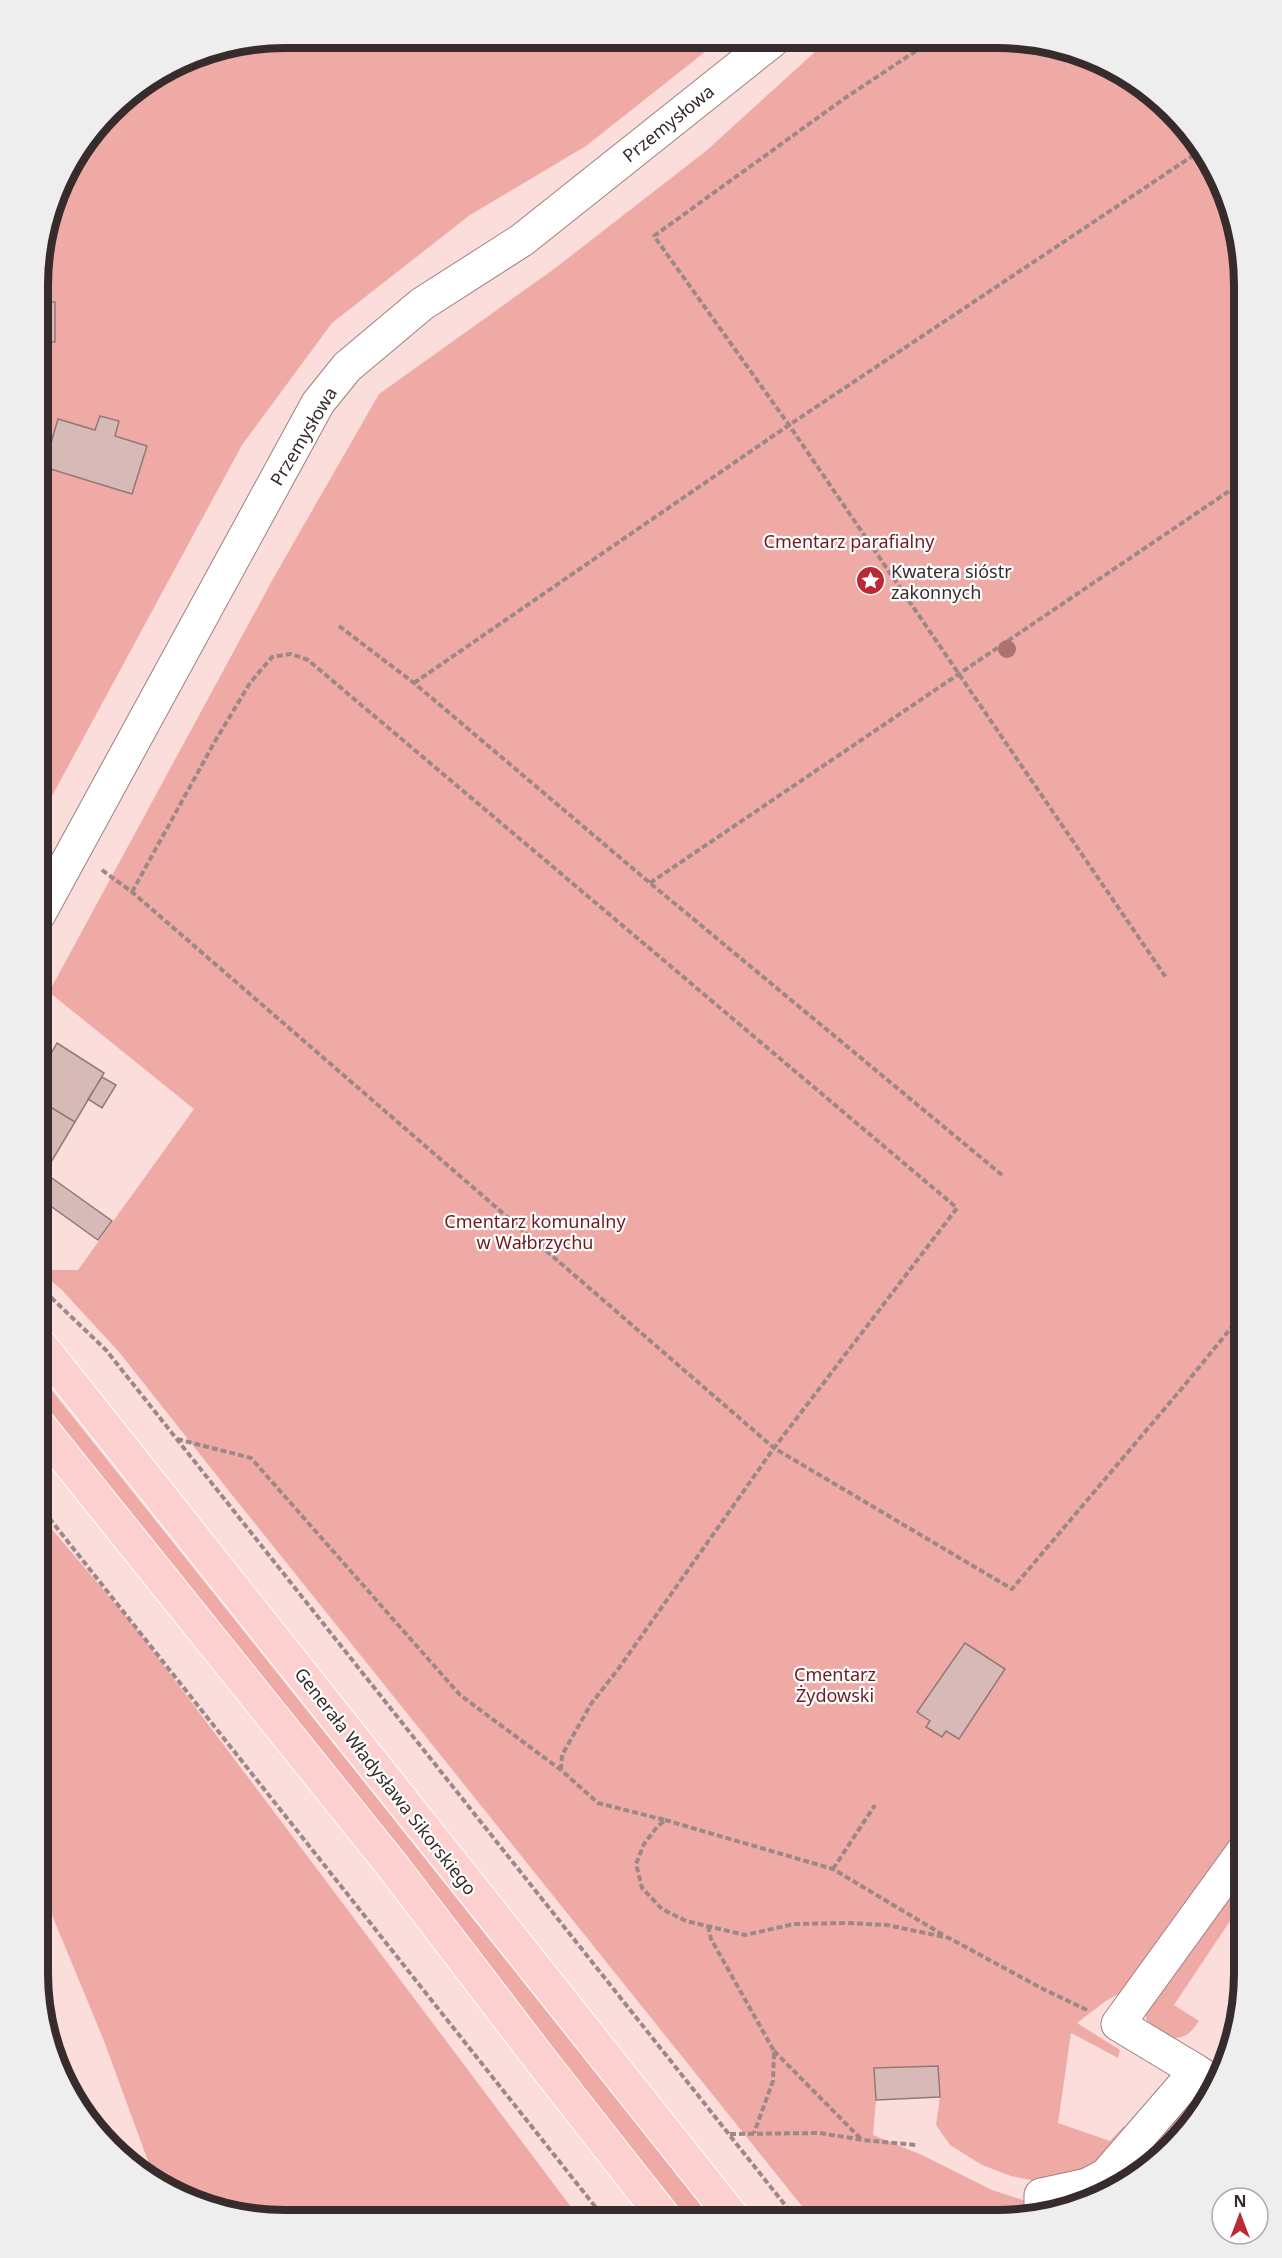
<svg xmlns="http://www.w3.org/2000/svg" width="1282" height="2258" viewBox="0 0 1282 2258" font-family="'Noto Sans',sans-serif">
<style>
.green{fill:#f0aaa5}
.building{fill:#d7bab8;stroke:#937876;stroke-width:1.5}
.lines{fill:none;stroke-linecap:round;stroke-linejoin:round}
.minor-casing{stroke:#9c817f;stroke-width:35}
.major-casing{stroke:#fff;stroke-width:35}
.path{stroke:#9c8886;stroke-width:4;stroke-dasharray:6 3;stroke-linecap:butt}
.minor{stroke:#fff;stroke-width:33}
.major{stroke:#fbd0ce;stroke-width:33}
.rail{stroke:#857371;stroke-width:4.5;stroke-dasharray:9 4.5;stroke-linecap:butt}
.tree{fill:#ae7172}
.labels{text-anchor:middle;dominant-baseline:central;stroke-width:4.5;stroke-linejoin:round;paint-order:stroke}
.street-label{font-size:18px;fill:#372c2b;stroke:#fff}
.park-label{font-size:18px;fill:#6f191d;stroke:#fff}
.poi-label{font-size:18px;fill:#372c2b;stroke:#fff;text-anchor:start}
.rim{fill:none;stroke:#372c2b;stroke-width:8}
</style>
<rect width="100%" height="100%" fill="#fbdddb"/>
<path class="green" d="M285 38 720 40 586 146 470 215 332 323 242 445 39 820 40 253 63 175 122 99 191 56Z
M827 41 1045 42 1106 63 1160 99 1203 147 1231 205 1244 285V1831L1132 1987 1107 2000 1077 2023 1120 2050 1118 2058 1071 2033 1058 2123 1110 2141 1124 2126 1127 2129 1093 2167 1041 2182 1011 2176 982 2165 950 2145 936 2125 940 2097 938 2066 874 2068 876 2100 873 2135 922 2155 992 2190 1032 2203 1030 2215 997 2220H813L229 1491 119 1352 61 1289 38 1270H78L194 1109 49 992 274 577 379 394 554 269 706 151Z
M38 1373 713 2220H689L111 1495 38 1403Z
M38 1513 135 1627 580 2219 253 2218 190 2202 155 2180 104 2041 38 1881Z
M1244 1868V1900L1174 2005 1199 2021C1188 2038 1178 2043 1160 2032 1157 2029 1150 2026 1148 2023 1145 2018 1146 2010 1146 2004Z
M1225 2037 1233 2042 1231 2053 1222 2069 1219 2053Z
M1200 2100 1205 2102 1194 2123 1147 2170 1140 2173 1136 2162 1182 2107 1192 2101Z"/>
<path class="building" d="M40 302H55V342H39Z
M100 416 119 421 115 436 147 446 132 494 44 467 58 419 95 430Z
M57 1043 104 1073 75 1122 39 1100V1075Z
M102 1077 116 1085 102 1108 88 1099Z
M39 1100 75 1122 38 1184Z
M49 1176 112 1221 98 1240 38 1197Z
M965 1643 1005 1669 959 1739 946 1731 942 1737 926 1727 930 1721 917 1712Z
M938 2066 940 2097 876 2100 874 2068Z"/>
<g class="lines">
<defs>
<path id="minor" d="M39 914 318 403 347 367 422 304 522 240 772 41
M1196 2071 1118 2024 1244 1850
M1041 2213V2195L1087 2185 1106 2175 1196 2071 1213 2082"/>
<path id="major" d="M38 1342 735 2220
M38 1424 394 1868 536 2054 666 2220"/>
</defs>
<use href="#minor" class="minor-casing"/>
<use href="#major" class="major-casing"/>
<path class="path" d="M931 41 845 98 654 236 789 425 1167 979
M339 626 414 683 650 883 1002 1175
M414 683 789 425 1203 149
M102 870 132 892 774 1448 1012 1589 1183 1387 1244 1312
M650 883 1244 481
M132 892 214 743 250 683 272 657 291 654 308 660 957 1208 774 1448 619 1668 591 1704 562 1755 561 1770
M38 1285 106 1350 797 2220
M177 1439 251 1458 460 1695 561 1770 598 1803 665 1820 657 1827 644 1844 636 1864 642 1888 662 1909 686 1921 745 1935 794 1924 847 1923 887 1925 949 1938 1043 1989 1087 2010
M38 1504 605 2219
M665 1820 833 1869 945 1936
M833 1869 875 1805
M708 1926 711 1939 774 2051 773 2081 754 2133
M774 2051 862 2140
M730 2134 820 2133 863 2140 916 2145"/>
<use href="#minor" class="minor"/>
<use href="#major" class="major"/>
<path class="rail" d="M48 2039 84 2103 95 2128"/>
</g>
<circle class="tree" cx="1007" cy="649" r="9"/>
<defs>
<symbol id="sight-disc" viewBox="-11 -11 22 22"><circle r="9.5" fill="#bb2a34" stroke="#fff"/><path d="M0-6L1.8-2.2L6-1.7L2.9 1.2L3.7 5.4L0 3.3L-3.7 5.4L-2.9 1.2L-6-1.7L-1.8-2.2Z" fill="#fff"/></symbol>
</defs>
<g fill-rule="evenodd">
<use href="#sight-disc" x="854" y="564" width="33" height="33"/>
</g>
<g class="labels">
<g class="street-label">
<text transform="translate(668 123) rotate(-39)">Przemysłowa</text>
<text transform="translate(303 436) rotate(-59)">Przemysłowa</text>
<text transform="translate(386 1781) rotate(52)">Generała Władysława Sikorskiego</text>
</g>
<g class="park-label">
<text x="849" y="541">Cmentarz parafialny</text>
<text x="535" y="1221">Cmentarz komunalny<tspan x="535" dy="21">w Wałbrzychu</tspan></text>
<text x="835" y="1674">Cmentarz<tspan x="835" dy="21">Żydowski</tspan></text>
</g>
<g class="poi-label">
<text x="891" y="571">Kwatera sióstr<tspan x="891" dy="21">zakonnych</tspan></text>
</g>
</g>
<path d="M0 0H1282V2258H0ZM285 48H997A237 237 0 0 1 1234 285V1973A237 237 0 0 1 997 2210H285A237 237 0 0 1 48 1973V285A237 237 0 0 1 285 48Z" fill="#efeeee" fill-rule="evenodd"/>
<path class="rim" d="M285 48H997A237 237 0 0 1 1234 285V1973A237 237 0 0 1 997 2210H285A237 237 0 0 1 48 1973V285A237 237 0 0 1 285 48Z"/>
<g transform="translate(1240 2216)"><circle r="28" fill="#ffffff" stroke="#afabaa" stroke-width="1.5"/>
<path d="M0-4.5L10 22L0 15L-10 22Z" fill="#bb2a34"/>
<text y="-9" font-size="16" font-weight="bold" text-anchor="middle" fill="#372c2b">N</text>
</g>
</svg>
